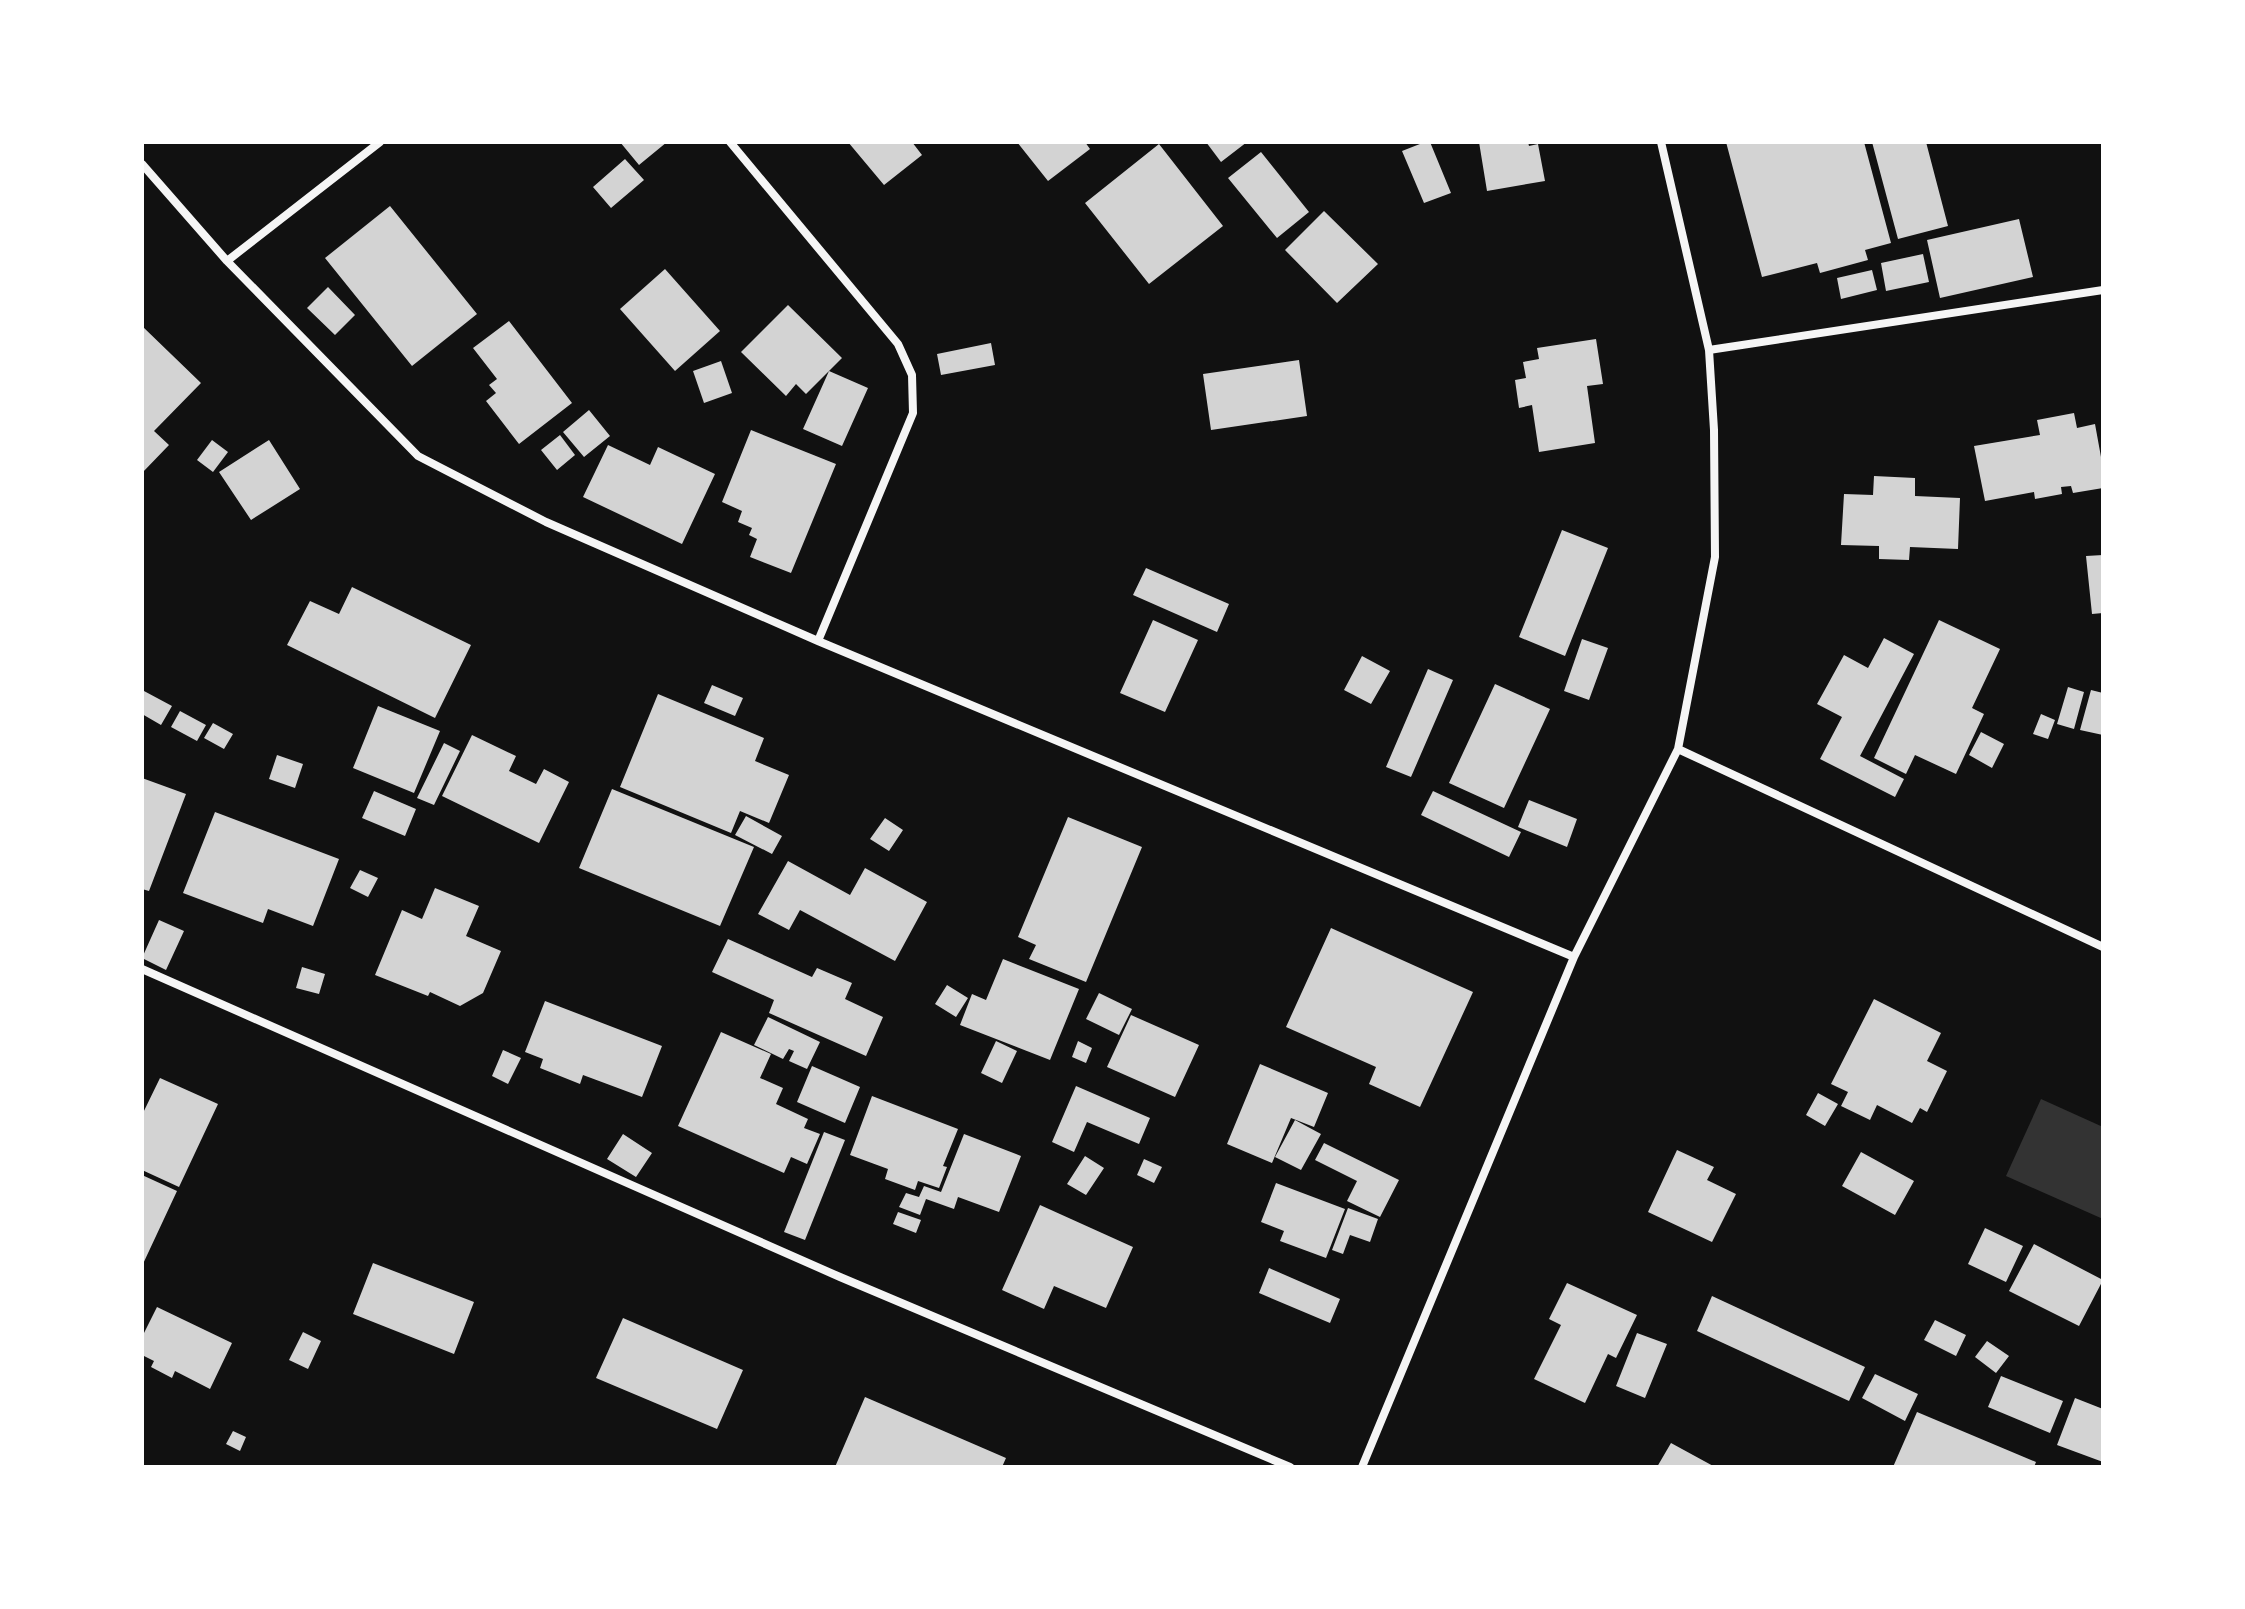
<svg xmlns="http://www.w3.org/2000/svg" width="2245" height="1609" viewBox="0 0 2245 1609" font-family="'IBM Plex Sans',sans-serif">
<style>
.water{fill:#333}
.building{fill:#d3d3d3}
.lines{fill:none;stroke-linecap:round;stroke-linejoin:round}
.minor{stroke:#f5f5f5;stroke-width:8}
</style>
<rect width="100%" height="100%" fill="#111"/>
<path class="water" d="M2041 1099 2103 1127V1219L2006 1176Z"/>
<path class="building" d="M620 142H667L639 165Z
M848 142H912L922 155 884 185Z
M1017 142H1085L1090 149 1048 181Z
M1206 142H1247L1221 162Z
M1425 142H1430L1451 193 1424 203 1402 151Z
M1479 142H1528L1529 146 1538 144 1545 181 1487 191Z
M1726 142H1864L1891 243 1865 250 1868 260 1820 273 1817 263 1762 277Z
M1872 142H1926L1948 226 1898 239Z
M1159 144 1223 226 1149 284 1085 203Z
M1261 152 1309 212 1277 238 1228 178Z
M625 159 644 180 611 208 593 187Z
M390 206 477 314 412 366 325 258Z
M1324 211 1378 264 1337 303 1285 250Z
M2019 219 2033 277 1940 298 1927 240Z
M1923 254 1929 282 1886 291 1881 263Z
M665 269 720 331 675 371 620 309Z
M1872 270 1877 290 1841 299 1837 278Z
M328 287 355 315 335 335 307 308Z
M788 305 842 358 806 394 796 384 786 396 741 352Z
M509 321 572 403 519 444 486 401 496 393 489 385 497 379 473 348Z
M142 326 201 383 154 431 169 445 142 473Z
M1596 339 1603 384 1587 386 1595 443 1539 452 1532 405 1519 408 1515 380 1526 378 1523 362 1539 359 1537 348Z
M991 343 995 365 941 375 937 354Z
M1299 360 1307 416 1211 430 1203 374Z
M721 361 732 393 704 403 693 371Z
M829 371 868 388 842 446 803 429Z
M589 410 610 436 584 457 563 432Z
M2074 413 2077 428 2095 424 2103 468V488L2073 493 2071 486 2061 487 2062 494 2035 499 2034 492 1985 501 1974 446 2040 435 2037 420Z
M751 430 836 464 791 573 750 557 757 539 749 535 752 528 738 522 742 511 722 502Z
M560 435 575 455 557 470 541 450Z
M212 440 228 452 213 472 197 460Z
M269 440 300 489 251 520 219 472Z
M608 445 650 465 658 447 715 474 682 544 583 497Z
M1874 476 1915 478V496L1960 498 1958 549 1910 547 1909 560 1879 559V546L1841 545 1844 494 1873 495Z
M1562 530 1608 548 1565 656 1519 637Z
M2103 555V613L2092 614 2086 556Z
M1146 568 1229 604 1217 632 1133 595Z
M352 587 471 645 435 718 287 645 310 601 339 614Z
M1153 620 1198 640 1165 712 1120 693Z
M1939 620 2000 649 1972 708 1984 714 1956 774 1915 755 1906 774 1874 758Z
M1884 638 1914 654 1860 756 1904 779 1895 797 1820 759 1842 717 1817 704 1844 655 1868 668Z
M1582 639 1608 648 1589 700 1564 691Z
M1362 656 1390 671 1371 704 1344 690Z
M1428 669 1453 680 1411 777 1386 767Z
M1495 684 1550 709 1504 808 1449 783Z
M712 685 743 698 735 716 704 703Z
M2068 687 2084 692 2074 729 2057 724Z
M2091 690 2103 693V735L2080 730Z
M144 691 172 706 161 725 142 714Z
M658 694 764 738 755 761 789 775 769 823 740 811 731 833 620 787Z
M378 706 440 731 414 793 353 768Z
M180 711 206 725 197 741 171 727Z
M2041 714 2055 720 2048 739 2033 734Z
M213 723 233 734 224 749 204 738Z
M1981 732 2004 744 1992 768 1969 755Z
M472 735 516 756 509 771 536 784 544 769 569 782 539 843 442 796Z
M444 743 460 751 434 805 417 798Z
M277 755 303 764 295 788 269 779Z
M142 778 186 794 149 891 142 889Z
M612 789 754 847 720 926 579 868Z
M374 791 416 809 405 836 362 818Z
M1433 791 1521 832 1509 857 1421 815Z
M1529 800 1577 819 1567 847 1518 827Z
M215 812 339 859 313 926 268 909 263 923 183 893Z
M746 816 782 836 772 854 735 835Z
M1068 817 1142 847 1086 982 1029 959 1036 945 1018 937Z
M885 818 903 830 889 851 870 839Z
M788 861 850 895 865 868 927 902 895 961 800 910 789 930 758 914Z
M360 870 378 878 368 897 350 888Z
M435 888 479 906 466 936 501 951 483 993 460 1006 430 992 428 996 375 975 402 910 422 919Z
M159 920 184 931 166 970 142 958Z
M1331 928 1473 992 1420 1107 1369 1084 1376 1067 1286 1027Z
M728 939 812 977 817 968 852 983 845 999 883 1017 866 1056 769 1013 774 1000 712 972Z
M1003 959 1079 989 1050 1060 960 1025 972 994 986 1000Z
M302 967 325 974 319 994 296 988Z
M947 985 968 998 956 1017 935 1004Z
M1099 993 1132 1009 1119 1035 1086 1019Z
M1874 999 1941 1033 1927 1061 1947 1071 1927 1112 1920 1108 1912 1123 1877 1105 1870 1120 1841 1106 1848 1092 1831 1084Z
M545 1001 662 1046 642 1097 583 1075 580 1084 540 1068 543 1059 525 1052Z
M1131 1015 1199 1045 1175 1097 1107 1067Z
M768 1017 820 1042 807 1069 789 1061 794 1051 789 1049 783 1059 754 1045Z
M721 1032 771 1054 760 1078 783 1088 776 1104 808 1119 804 1128 820 1134 807 1164 791 1157 784 1173 678 1126Z
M996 1041 1017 1051 1002 1083 981 1073Z
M1078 1041 1092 1048 1086 1063 1072 1057Z
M503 1050 521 1058 508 1084 492 1076Z
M1260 1064 1328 1093 1314 1127 1291 1118 1272 1163 1227 1144Z
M812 1066 860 1087 845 1123 797 1102Z
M160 1078 218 1104 179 1187 142 1170V1115Z
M1076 1086 1150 1118 1139 1144 1087 1122 1074 1152 1052 1142Z
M1818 1093 1838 1104 1825 1126 1806 1115Z
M872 1096 958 1129 943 1166 947 1167 939 1188 918 1181 915 1190 885 1179 888 1169 850 1155Z
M1295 1120 1321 1134 1301 1170 1275 1157Z
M824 1132 845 1140 805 1240 784 1232Z
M623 1134 652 1153 636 1177 607 1159Z
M964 1134 1021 1156 999 1212 958 1197 954 1209 926 1199 920 1215 899 1207 906 1193 919 1197 924 1186 941 1192Z
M1324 1143 1399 1180 1380 1217 1347 1201 1357 1181 1315 1160Z
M1677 1150 1714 1167 1707 1180 1736 1194 1712 1242 1648 1212Z
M1861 1152 1914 1181 1895 1215 1842 1186Z
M1085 1156 1104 1168 1086 1195 1067 1184Z
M1144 1159 1162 1167 1154 1183 1137 1175Z
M142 1175 177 1191 142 1266Z
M1276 1183 1345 1209 1326 1258 1280 1241 1284 1231 1261 1222Z
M1040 1205 1133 1247 1106 1308 1054 1286 1044 1309 1002 1290Z
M1348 1208 1378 1219 1370 1242 1350 1235 1343 1254 1332 1250Z
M898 1212 921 1220 916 1233 893 1224Z
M1985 1228 2023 1246 2006 1282 1968 1264Z
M2034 1244 2103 1280 2079 1326 2009 1291Z
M373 1263 474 1302 454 1354 353 1314Z
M1269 1268 1340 1299 1330 1323 1259 1293Z
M1567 1283 1637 1315 1616 1358 1608 1354 1585 1403 1534 1379 1561 1325 1549 1319Z
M1712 1296 1865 1367 1849 1401 1697 1331Z
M157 1307 232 1343 210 1389 175 1371 172 1378 151 1367 154 1361 142 1355V1337Z
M623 1318 743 1370 717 1429 596 1378Z
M1935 1320 1966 1335 1956 1356 1924 1340Z
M303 1332 321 1341 308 1369 289 1360Z
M1637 1333 1667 1344 1645 1398 1616 1386Z
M1987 1341 2009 1356 1996 1373 1975 1357Z
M1875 1374 1918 1394 1905 1421 1862 1398Z
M2001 1376 2063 1401 2050 1433 1988 1407Z
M865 1397 1006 1458 1002 1467H835Z
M2075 1398 2103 1409V1462L2057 1445Z
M1917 1412 2036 1462 2034 1467H1893Z
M233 1431 246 1437 240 1451 226 1444Z
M1671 1443 1715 1467H1657Z"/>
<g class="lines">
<path class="minor" d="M730 142 898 344 912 375 913 413 818 641
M142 164 227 261 418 456 546 522 818 641 1574 957
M227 261 380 142
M1709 350 2103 290
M1678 749 2103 947
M142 969 840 1277 1290 1467
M1362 1467 1574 957 1678 749 1715 557 1714 430 1709 350 1661 142"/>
</g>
<rect width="2245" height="1609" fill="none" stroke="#ffffff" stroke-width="288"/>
</svg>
